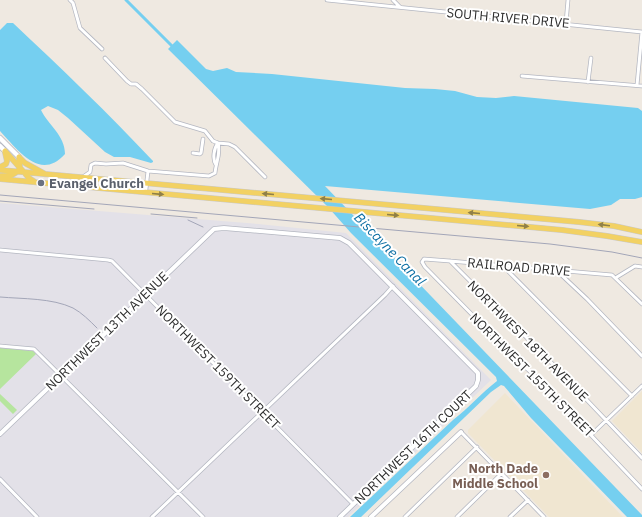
<svg xmlns="http://www.w3.org/2000/svg" width="642" height="517" viewBox="0 0 642 517" font-family="'IBM Plex Sans',sans-serif">
<style>
.industrial{fill:#e3e1e8}
.education{fill:#f0e6d1}
.green{fill:#b6e59e}
.water{fill:#75cff0}
.lines{fill:none;stroke-linecap:round;stroke-linejoin:round}
.canal{stroke:#75cff0;stroke-width:3}
.minor-casing{stroke:#b4b7c1;stroke-width:4.5}
.tertiary-casing{stroke:#b4b7c1;stroke-width:5.5}
.secondary-casing{stroke:#b4b7c1;stroke-width:6}
.primary-casing{stroke:#c9c9c9;stroke-width:6}
.minor{stroke:#fff;stroke-width:3}
.tertiary{stroke:#fff;stroke-width:4}
.secondary{stroke:#fff;stroke-width:4.5}
.primary{stroke:#f2d163;stroke-width:5}
.rail{stroke:#a3a6b8;stroke-width:1}
.oneway{fill:#908048}
.worship-dot{fill:#6b7280;stroke:#fff;stroke-width:1.5}
.education-dot{fill:#8d6e63;stroke:#fff;stroke-width:1.5}
.labels{text-anchor:middle;dominant-baseline:central;stroke-width:4;stroke-linejoin:round;paint-order:stroke}
.street-label{font-size:13px;fill:#2e2e2e;stroke:#fff}
.worship-label{font-size:13px;font-weight:bold;fill:#5b616d;stroke:#fff;text-anchor:start}
.education-label{font-size:13px;font-weight:bold;fill:#785e54;stroke:#fff;text-anchor:end}
.water-label{font-size:14px;font-style:italic;fill:#0d6fa3;stroke:#fff}
</style>
<rect width="100%" height="100%" fill="#efe9e1"/>
<path class="industrial" d="M0 203 258 224 346 233 491 380 348 517H0Z"/>
<path class="education" d="M642 391V453L612 421Z
M505 393 623 517H549L468 433V430Z"/>
<path class="green" d="M0 348 33 351 36 354 0 389Z
M0 394 17 410 13 414 0 401Z"/>
<path class="water" d="M7 23H13C61 68 108 113 153 161V162L151 163 130 157H114L105 152 68 118 58 110 48 106 41 110C48 125 65 135 65 154 40 182 18 150 0 131V30Z
M177 40 206 69 213 71 227 68 236 72 272 74 405 88 435 89 455 91 477 97 496 98 514 96 638 108 642 111V197L635 199H620L611 205 590 209 325 186 642 515V517H627L531 418 504 386 501 385 491 392 361 517H350L453 420C469 408 481 393 497 381L496 377 351 233 328 207 168 49Z"/>
<g class="lines">
<path class="canal" d="M126 0 174 48"/>
<defs>
<path id="minor" d="M70 0 73 3 80 28 102 49
M327 0 642 32
M393 0 400 7
M566 23 568 0
M105 58 127 81 131 84H136L142 89 175 122 205 131 213 141 218 143 229 144 235 147 265 177
M522 76 642 86
M588 82 591 58
M637 85 642 32
M193 153 200 154 201 153 203 139
M216 165C212 159 214 148 218 143
M83 177 90 172 91 165 95 163 106 164 123 163 148 171 209 176 215 173C216 162 221 154 218 143
M144 192 146 189 148 171
M0 250 108 260 112 261 353 504
M450 261 545 356 642 458
M502 265 632 396
M555 269 587 299 642 356
M617 277 635 266 642 267
M642 304 612 275 450 261 424 259 422 262 425 267 516 359 532 373 642 489
M0 346 34 349 203 517
M461 432 544 517
M591 435 642 386
M0 479 37 517
M152 517 385 295 393 286
M405 517 477 447
M457 517 502 473
M510 517 528 500"/>
<path id="tertiary" d="M0 434 214 229 224 228 340 238 349 243 478 373V380L476 386 340 517
M371 517 461 432"/>
<path id="secondary" d="M0 138 19 157
M0 146 5 151"/>
<path id="primary" d="M5 151 29 178 35 182
M19 157 25 163 45 174
M0 167 6 164 7 161 5 152
M0 170 579 222 614 226 642 232
M0 176C9 176 15 176 20 168L19 157
M0 179 562 230 607 236 642 242"/>
</defs>
<use href="#minor" class="minor-casing"/>
<use href="#tertiary" class="tertiary-casing"/>
<use href="#secondary" class="secondary-casing"/>
<use href="#primary" class="primary-casing"/>
<use href="#minor" class="minor"/>
<use href="#tertiary" class="tertiary"/>
<use href="#secondary" class="secondary"/>
<use href="#primary" class="primary"/>
<path class="rail" d="M0 195 550 244 612 252 642 258
M0 201 94 209
M151 214 197 218
M188 220 203 227
M0 297C23 299 52 298 73 308 82 313 89 320 97 328"/>
</g>
<defs><path id="oneway-solid" d="M-6-.8H1V-3.2L6.5 0L1 3.2V.8H-6Z"/></defs>
<g class="oneway">
<use href="#oneway-solid" transform="translate(158 194) rotate(5)"/>
<use href="#oneway-solid" transform="translate(268 194) rotate(-175)"/>
<use href="#oneway-solid" transform="translate(326 199) rotate(-175)"/>
<use href="#oneway-solid" transform="translate(474 213) rotate(-175)"/>
<use href="#oneway-solid" transform="translate(393 215) rotate(5)"/>
<use href="#oneway-solid" transform="translate(604 225) rotate(-173)"/>
<use href="#oneway-solid" transform="translate(523 226) rotate(5)"/>
</g>
<circle class="worship-dot" cx="41" cy="183" r="4"/>
<circle class="education-dot" cx="546" cy="475" r="4"/>
<g class="labels">
<g class="street-label">
<text transform="translate(508 18) rotate(5)">SOUTH RIVER DRIVE</text>
<text transform="translate(519 267) rotate(5)">RAILROAD DRIVE</text>
<text transform="translate(107 331) rotate(-44)">NORTHWEST 13TH AVENUE</text>
<text transform="translate(528 341) rotate(45)">NORTHWEST 18TH AVENUE</text>
<text transform="translate(218 367) rotate(45)">NORTHWEST 159TH STREET</text>
<text transform="translate(532 375) rotate(45)">NORTHWEST 155TH STREET</text>
<text transform="translate(413 447) rotate(-44)">NORTHWEST 16TH COURT</text>
</g>
<g class="worship-label">
<text x="49" y="183">Evangel Church</text>
</g>
<g class="education-label">
<text x="538" y="468">North Dade<tspan x="538" dy="15">Middle School</tspan></text>
</g>
<g class="water-label">
<text transform="translate(390 249) rotate(46)">Biscayne Canal</text>
</g>
</g>
</svg>
